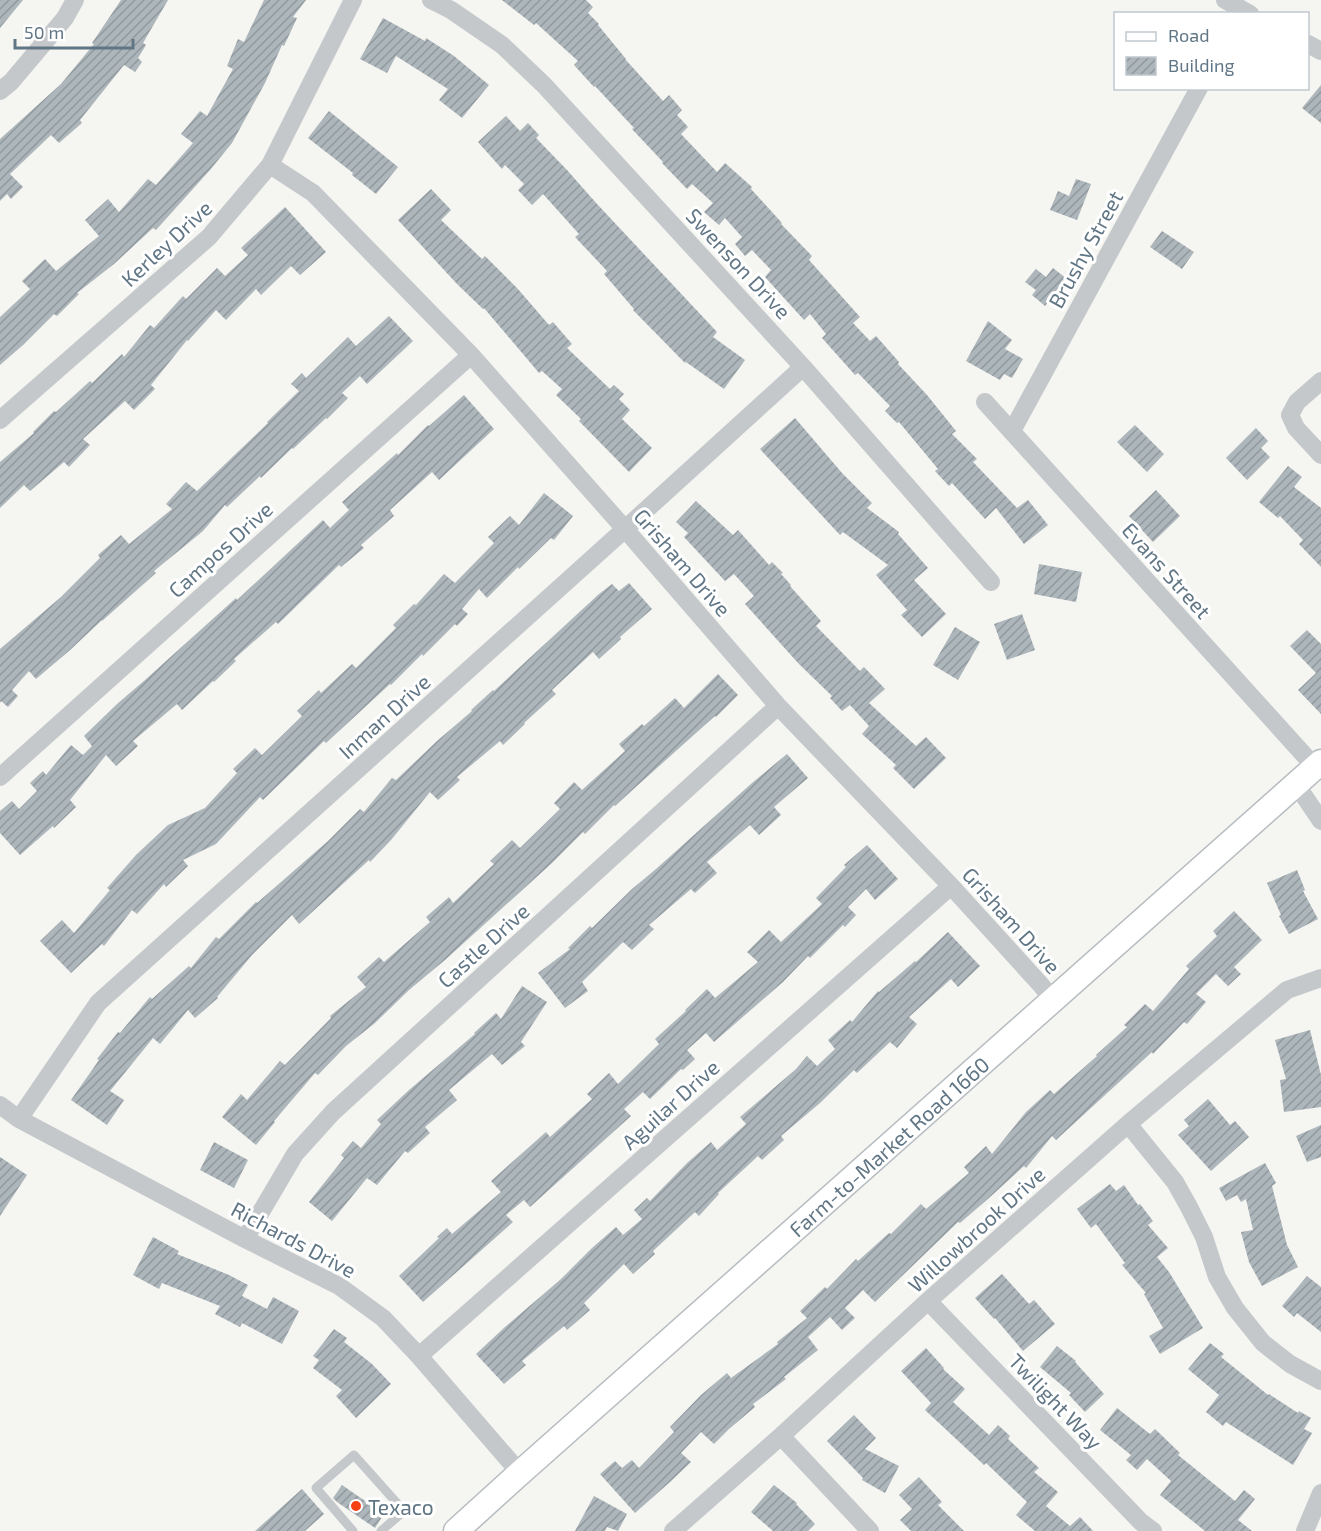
<svg xmlns="http://www.w3.org/2000/svg" width="1321" height="1531" viewBox="0 0 1321 1531" font-family="'Exo 2',sans-serif">
<style>
.building{fill:url(#building-hatch)}
.lines{fill:none;stroke-linecap:round;stroke-linejoin:round}
.secondary-casing{stroke:#b6bcc0;stroke-width:27}
.service{stroke:#c4c8cb;stroke-width:9}
.minor{stroke:#c4c8cb;stroke-width:18}
.secondary{stroke:#fff;stroke-width:24}
.poi-dot{fill:#f44012;stroke:#fff;stroke-width:2}
.labels{text-anchor:middle;dominant-baseline:central;stroke-width:6;stroke-linejoin:round;paint-order:stroke}
.street-label{font-size:21px;fill:#617685;stroke:#fff}
.poi-label{font-size:21px;fill:#617685;stroke:#fff;text-anchor:start}
</style>
<defs>
<pattern id="building-hatch" width="6" height="6" patternUnits="userSpaceOnUse" patternTransform="scale(1.5)"><rect width="6" height="6" fill="#adb6bb"/><path d="M-1 1l2-2M0 6l6-6M5 7l2-2" fill="none" stroke="#90999e"/></pattern>
</defs>
<rect width="100%" height="100%" fill="#f5f5f1"/>
<path class="building" d="M0 0H23L0 28Z
M121 0H168L143 43 146 45 138 58 142 62 135 72 124 65 80 120 82 123 59 143 51 135 10 174 23 187 11 199 7 194 0 201V139L61 84 94 44 92 43Z
M264 0H306L293 17 297 18 284 46 282 45 265 83 232 143 210 170 156 230 153 228 114 264 77 293 79 294 57 316 54 314 23 345 0 365V317L30 289 22 281 45 259 56 271 99 236 85 220 108 199 119 212 148 179 156 185 193 143 181 134 200 111 207 116 233 69 227 66 238 39 244 42Z
M502 0H586L593 7 588 13 599 24 598 25 626 59H625L663 101 669 95 682 110 677 115 688 127 681 134 717 172 725 163 752 187 751 189 782 223 781 224 812 256 809 260 860 317 853 323 870 341 876 336 899 362 898 364 927 395 956 431 952 434 977 459 973 462 1017 508 1028 500 1048 525 1024 544 996 508 985 519 952 483 949 486 935 471 938 469 899 422 897 423 885 411 890 406 858 373 855 375 822 338 826 334 810 314 804 320 765 277 771 270 752 250 745 256 735 244 742 237 725 218 719 225 704 212 713 203 692 184 687 189 662 163 663 162 632 129 634 128 595 86 594 87 574 65 578 61 536 23 534 25Z
M383 18 425 41 426 38 454 56 489 85 462 118 439 100 448 89 396 56 387 73 360 59Z
M1321 85V123L1302 108Z
M329 111 398 167 376 194 352 175 353 173 308 138Z
M506 116 520 131 528 123 539 135 536 138 567 170 597 204 717 332 713 337 745 360 724 389 686 362 685 363 633 310 634 309 604 274 607 271 575 237 579 234 543 194 532 205 518 190 524 184 505 165 502 169 478 142Z
M1076 179 1091 184 1077 220 1050 210 1058 191 1069 196Z
M431 189 451 210 441 220 482 259 485 256 517 288 549 325 553 322 572 344 567 348 610 389 614 385 624 394 619 399 630 410 622 419 652 448 629 472 579 421 581 419 556 395 562 389 542 371 539 373 484 308 483 309 457 284 398 220Z
M285 207 326 252 300 275 291 266 261 295 256 289 226 320 216 310 188 341 187 340 151 385 155 389 134 410 125 401 83 439 90 445 69 467 64 462 30 491 24 485 0 508V462L34 433 33 432 54 411 56 412 90 381 92 383 122 354 124 357 150 325 154 328 183 296 186 299 217 268 225 276 248 255 241 248Z
M1162 231 1194 252 1182 269 1150 247Z
M1053 268 1067 279 1045 306 1032 295 1036 290 1025 282 1036 269 1046 277Z
M389 316 413 341 367 384 360 376 342 393 348 398 327 419 326 418 293 449 292 448 261 478 260 476 227 507 225 505 203 531 154 571 156 573 102 621V620L69 651 36 679 29 671 12 690 18 696 8 707 1 701 0 703V649L61 597 100 558 98 555 121 535 129 544 172 509 166 504 186 482 197 491 268 423 267 422 299 391 291 384 302 373 306 378 348 337 356 346Z
M988 321 1012 340 1005 349 1023 359 1012 378 1004 374 1000 380 966 361Z
M464 395 494 429 439 480 432 472 390 510 394 516 361 545 364 548 341 567 339 565 278 624 276 622 234 659 236 661 214 682 213 681 182 710 177 704 133 741 138 746 116 766 106 755 70 800 76 807 54 828 53 826 20 855 0 833V811L12 801 19 809 37 791 30 783 43 771 46 775 71 745 83 755 92 746 84 736 117 704 145 680 236 598 237 600 323 520 330 528 349 510 342 502 397 453 398 455 428 425 429 426Z
M795 418 842 473 872 503 867 508 899 532 898 534 928 568 914 580 946 614 922 637 901 615 907 610 876 575 888 565 843 532 840 535 760 449Z
M1135 425 1164 454 1147 472 1117 442Z
M1256 428 1268 441 1261 448 1270 457 1247 480 1226 458Z
M1288 466 1302 477 1294 487 1321 508V567L1299 544 1303 540 1280 516 1278 518 1259 502Z
M1156 490 1180 516 1153 542 1129 516Z
M544 493 573 516 554 540 551 538 519 569 518 567 487 598 479 589 462 609 468 614 457 626 455 624 423 656 422 654 391 685 390 684 326 743 324 741 263 800 260 797 216 844 183 860 188 866 166 887 164 884 137 914 132 910 104 946 102 944 71 973 40 941 62 920 74 933 110 890 107 888 136 855 168 825 205 808 237 773 233 769 255 748 262 755 302 716 297 711 319 690 321 693 352 664 356 668 396 628 393 625 414 604 416 605 444 574 455 583 494 543 488 537 510 516 519 525Z
M696 501 733 535 738 530 769 565 772 562 783 573 781 574 791 585 790 586 821 621 816 626 860 671 864 667 885 689 869 703 916 746 926 737 946 758 914 789 893 768 896 765 862 734 869 726 850 705 842 711 830 698 832 696 799 664 745 604 754 596 734 574 725 581 684 537 688 533 676 522Z
M1039 564 1082 572 1076 602 1034 594Z
M629 583 652 609 620 637 621 639 599 659 593 652 552 690 556 694 524 723 525 724 503 745 500 741 457 777 460 780 438 800 430 792 391 840 370 862 369 860 299 924 292 915 252 955 217 997 218 998 195 1018 188 1010 160 1044 153 1038 110 1091 124 1100 107 1125 71 1100 99 1060 97 1059 118 1032 120 1033 150 997 152 999 189 966 191 968 216 937 219 939 256 902 257 903 328 841 360 809 364 812 392 778 396 780 437 741 472 711 471 710 493 690 494 691 599 594 612 584 619 591Z
M1022 614 1035 650 1007 660 994 624Z
M955 627 980 642 958 680 933 665Z
M1307 630 1321 644V714L1298 690 1316 673 1290 646Z
M718 674 738 695 716 717 715 716 638 785 615 806 614 805 585 834 583 832 552 863 445 960 409 990 375 1023 346 1046 318 1075 315 1073 274 1121 275 1122 256 1145 222 1117 241 1094 247 1100 280 1061 285 1065 331 1018 330 1016 366 987 357 977 379 957 384 962 430 922 426 917 449 897 453 903 494 864 490 861 512 840 520 848 560 809 554 803 574 782 582 790 625 751 619 744 642 724 644 726 675 698 684 708Z
M787 754 808 778 774 807 781 815 759 835 750 825 707 862 717 873 695 893 691 889 649 925 654 929 632 950 623 942 582 982 588 991 565 1008 538 973 570 949 568 948 590 926 592 928 632 889 656 869 752 783Z
M867 845 898 879 875 900 866 889 848 907 856 915 845 927 843 925 810 958 808 956 783 982 714 1042 706 1033 687 1050 695 1059 683 1070 681 1069 650 1099 643 1092 624 1109 631 1116 530 1207 524 1200 506 1215 513 1222 423 1302 399 1276 439 1238 437 1237 447 1228 452 1234 501 1192 491 1181 546 1132 550 1137 592 1099 587 1094 609 1073 618 1084 659 1044 655 1039 686 1011 685 1010 707 989 715 998 758 962 747 952 769 930 781 942 822 904 816 898 846 867 844 865Z
M1297 870 1305 890 1303 891 1318 919 1289 934 1279 916 1281 915 1267 883Z
M1234 911 1262 940 1234 967 1241 974 1228 986 1216 974 1196 994 1206 1002 1187 1024 1184 1022 1153 1054 1152 1052 1056 1140 1052 1136 1026 1168 1024 1166 989 1198 960 1223 958 1222 875 1302 863 1290 845 1308 855 1318 842 1330 830 1317 808 1337 818 1350 784 1377 786 1379 753 1404 755 1407 729 1429 714 1444 701 1432 681 1453 691 1462 670 1482 635 1513 600 1474 615 1461 622 1468 632 1460 639 1468 674 1432 670 1427 701 1395 727 1373 731 1378 778 1344 777 1342 807 1318 800 1311 825 1287 827 1289 856 1259 858 1261 889 1233 891 1234 921 1204 926 1209 969 1173 964 1167 986 1146 992 1154 1026 1112 1050 1090 1054 1094 1097 1056 1096 1055 1127 1027 1124 1025 1145 1004 1153 1011 1189 969 1186 966 1217 936 1213 931Z
M948 932 980 966 958 987 951 979 909 1017 917 1024 897 1048 890 1042 857 1073 854 1070 820 1103 781 1136 784 1140 762 1160 758 1156 718 1193 719 1194 699 1216 695 1212 653 1251 655 1254 633 1274 624 1264 584 1303 590 1310 567 1330 564 1326 522 1361 526 1365 504 1384 476 1354 505 1327 561 1279 592 1248 616 1227 623 1235 642 1219 634 1210 647 1198 650 1201 687 1163 711 1142 717 1150 746 1124 740 1117 796 1069 807 1056 817 1066 835 1049 828 1040 850 1020 852 1022 878 991 879 992 915 961 916 962Z
M522 986 547 1002 521 1042 525 1046 502 1065 492 1054 449 1090 457 1100 425 1127 430 1133 408 1153 405 1151 377 1185 367 1178 332 1221 309 1202 344 1158 341 1155 353 1141 361 1148 381 1124 377 1120 409 1090 475 1034 474 1033 496 1013 501 1019Z
M1310 1030 1321 1075V1107L1284 1112 1280 1080 1286 1079 1275 1040Z
M1208 1099 1230 1125 1235 1121 1249 1137 1211 1171 1178 1135 1189 1126 1184 1120Z
M1321 1125V1157L1307 1162 1296 1136Z
M214 1142 248 1160 234 1188 200 1170Z
M0 1157 27 1175 0 1216Z
M1265 1163 1276 1183 1272 1186 1287 1245 1298 1267 1262 1286 1249 1262 1241 1232 1253 1230 1246 1199 1241 1202 1237 1195 1226 1201 1219 1188Z
M1110 1184 1116 1191 1124 1185 1138 1205 1140 1204 1153 1221 1148 1225 1168 1248 1157 1257 1169 1272 1203 1328 1160 1354 1149 1336 1163 1328 1144 1294 1146 1293 1122 1265 1125 1263 1096 1224 1091 1228 1077 1209Z
M153 1237 179 1251 177 1254 229 1275 248 1285 242 1296 267 1309 273 1297 299 1311 282 1344 242 1323 240 1327 215 1314 220 1306 162 1283 159 1289 133 1275Z
M1002 1274 1029 1304 1034 1300 1055 1324 1023 1351 995 1318 994 1319 975 1298Z
M1307 1276 1321 1287V1332L1297 1313 1294 1317 1282 1306Z
M334 1329 347 1338 344 1342 372 1364 391 1384 356 1418 336 1396 342 1390 313 1368 319 1360 313 1356Z
M1210 1343 1224 1354 1221 1357 1268 1395 1269 1394 1298 1413 1299 1411 1311 1418 1304 1429 1312 1433 1293 1465 1226 1422 1223 1426 1206 1412 1219 1395 1188 1369Z
M1057 1346 1076 1361 1075 1362 1104 1394 1085 1412 1069 1395 1071 1393 1040 1367Z
M926 1348 944 1368 943 1369 965 1389 953 1402 989 1435 998 1425 1010 1436 1008 1439 1039 1468 1034 1472 1058 1492 1046 1506 1070 1526 1080 1517 1093 1531H1035L1016 1515 1027 1502 986 1463 984 1465 925 1410 931 1403 901 1371Z
M1117 1408 1150 1434 1155 1429 1180 1453 1178 1455 1235 1501 1244 1490 1255 1499 1238 1520 1252 1531H1205L1160 1495 1171 1481 1147 1459 1137 1470 1126 1460 1131 1455 1100 1430Z
M854 1415 876 1438 865 1449 899 1466 885 1493 862 1480 863 1478 827 1441Z
M919 1477 942 1502 938 1505 964 1531H911L900 1520 912 1509 899 1495Z
M342 1485 384 1514 375 1528 337 1502 333 1498Z
M774 1485 797 1503 796 1504 815 1524 808 1531H773L751 1512Z
M302 1489 324 1514 305 1531H255Z
M594 1496 627 1514 618 1531 607 1527 605 1531H575Z"/>
<g class="lines">
<defs>
<g id="secondary">
<path id="s1" d="M456 1531 520 1473 1321 762"/>
</g>
</defs>
<use href="#secondary" class="secondary-casing"/>
<path class="service" d="M353 1531 316 1488 354 1455 404 1511 381 1531"/>
<path class="minor" d="M431 0 451 10 502 45 544 85 803 367 991 582
M1225 0 1250 14
M1308 44 1321 51
M0 91 11 82 65 18 75 0
M270 165 313 193 471 355 625 529 778 706 951 886 1041 985 1053 1000
M1321 381 1297 402 1290 415 1296 428 1321 455
M985 402 1315 767
M0 420 209 237 270 165 353 0
M1012 431 1199 88
M0 777 471 355
M1296 784 1321 821
M0 1105 19 1119 245 1239 339 1286 383 1318 419 1356 520 1473
M19 1119 98 1003 625 529 803 367
M1128 1124 1175 1182 1189 1207 1204 1237 1217 1277 1235 1308 1263 1343 1290 1364 1321 1381
M245 1239 295 1154 333 1112 778 706
M928 1301 1141 1522 1153 1531
M419 1356 951 886
M781 1436 870 1531
M673 1531 781 1436 928 1301 1128 1124 1287 990 1321 978
M1305 1531 1321 1493"/>
<use href="#secondary" class="secondary"/>
</g>
<circle class="poi-dot" cx="356" cy="1506" r="6"/>
<g class="labels">
<g class="street-label">
<text transform="translate(166 243) rotate(-43)">Kerley Drive</text>
<text transform="translate(1085 249) rotate(-61)">Brushy Street</text>
<text transform="translate(739 263) rotate(47)">Swenson Drive</text>
<text transform="translate(220 549) rotate(-42)">Campos Drive</text>
<text transform="translate(683 562) rotate(49)">Grisham Drive</text>
<text transform="translate(1167 570) rotate(48)">Evans Street</text>
<text transform="translate(384 716) rotate(-42)">Inman Drive</text>
<text transform="translate(1012 920) rotate(48)">Grisham Drive</text>
<text transform="translate(483 945) rotate(-42)">Castle Drive</text>
<text transform="translate(670 1104) rotate(-42)">Aguilar Drive</text>
<text stroke="none"><textPath href="#s1" startOffset="579">Farm-to-Market Road 1660</textPath></text>
<text transform="translate(976 1229) rotate(-42)">Willowbrook Drive</text>
<text transform="translate(294 1239) rotate(28)">Richards Drive</text>
<text transform="translate(1056 1401) rotate(46)">Twilight Way</text>
</g>
<g class="poi-label">
<text x="368" y="1506">Texaco</text>
</g>
</g>
<rect x="1114" y="12" width="195" height="78" fill="#ffffff" stroke="#c0c8ce" stroke-width="1.5"/>
<rect x="1126" y="32" width="30" height="9" fill="#ffffff" stroke="#c0c8ce" stroke-width="1.5"/>
<text x="1168" y="42" font-size="18" fill="#617685">Road</text>
<rect x="1126" y="57" width="30" height="18" fill="url(#building-hatch)" stroke="#c0c8ce" stroke-width="1.5"/>
<text x="1168" y="72" font-size="18" fill="#617685">Building</text>
<path d="M15 39v9h118v-9" fill="none" stroke="#617685" stroke-width="3"/>
<text x="24" y="39" font-size="18" fill="#617685" stroke="#ffffff" stroke-width="4.5" paint-order="stroke">50 m</text>
</svg>
